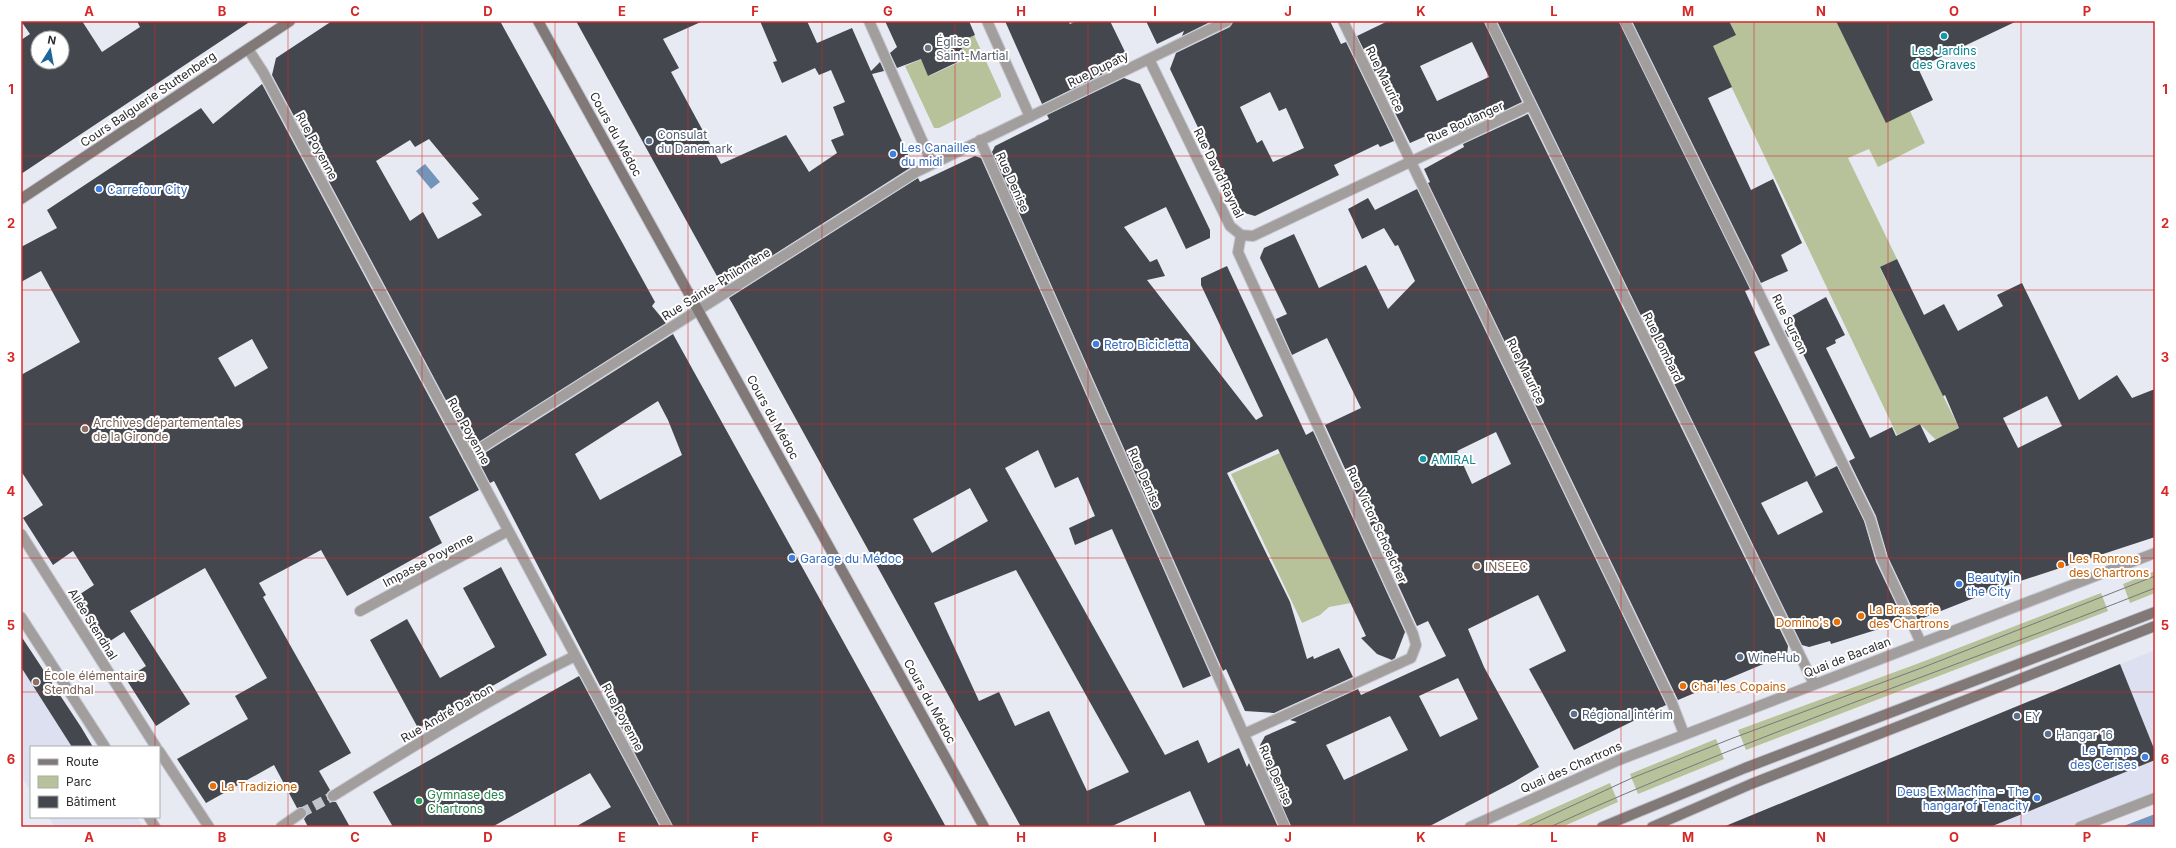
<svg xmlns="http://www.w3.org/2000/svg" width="2176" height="848" viewBox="0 0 2176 848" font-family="Inter,sans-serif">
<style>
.built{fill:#dce0f0}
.green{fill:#b7c19a}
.water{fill:#7395ba}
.building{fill:#45474e;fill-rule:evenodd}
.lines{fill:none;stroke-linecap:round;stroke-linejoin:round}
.minor-tunnel{stroke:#c2c4cc;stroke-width:10;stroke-dasharray:10 5;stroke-linecap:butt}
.pedestrian-casing{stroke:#c6c8d0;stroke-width:12}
.minor-casing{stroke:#c6c8d0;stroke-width:12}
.secondary-casing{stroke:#c6c8d0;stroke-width:12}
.pedestrian{stroke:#a29e9d;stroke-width:10}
.minor{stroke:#a29e9d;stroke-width:10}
.secondary{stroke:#807978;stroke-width:10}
.tram{stroke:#77787e;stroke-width:1}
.grid{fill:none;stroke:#d62828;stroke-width:1;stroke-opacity:0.55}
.culture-dot{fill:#0f9aa8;stroke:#fff;stroke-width:1.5}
.worship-dot{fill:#6b7280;stroke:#fff;stroke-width:1.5}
.service-dot{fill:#5c6f8a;stroke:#fff;stroke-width:1.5}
.shop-dot{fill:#3f7fe0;stroke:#fff;stroke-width:1.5}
.education-dot{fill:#8d6e63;stroke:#fff;stroke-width:1.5}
.food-dot{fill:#e8710a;stroke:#fff;stroke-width:1.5}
.leisure-dot{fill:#2e9e5b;stroke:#fff;stroke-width:1.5}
.labels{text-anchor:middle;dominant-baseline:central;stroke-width:4;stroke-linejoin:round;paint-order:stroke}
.worship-label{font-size:12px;fill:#5b616d;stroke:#fff;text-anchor:start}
.culture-label{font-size:12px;fill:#0d838f;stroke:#fff}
.street-label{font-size:12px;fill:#2c2c30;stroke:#fff}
.service-label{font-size:12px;fill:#4e5e75;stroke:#fff;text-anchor:start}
.shop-label{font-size:12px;fill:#366cbe;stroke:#fff;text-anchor:start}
.education-label{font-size:12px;fill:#785e54;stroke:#fff;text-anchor:start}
.food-label{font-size:12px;fill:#c56008;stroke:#fff;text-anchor:start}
.leisure-label{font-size:12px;fill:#27864d;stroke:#fff;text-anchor:start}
.neatline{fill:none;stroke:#d62828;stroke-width:1.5}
.grid-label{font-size:13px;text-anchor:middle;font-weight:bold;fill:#d62828}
</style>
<rect width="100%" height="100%" fill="#e8eaf3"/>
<path class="built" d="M21 636 93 747H31V791L21 776Z
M2155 650V798L2080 827H1724Z
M48 817H137L143 827H55Z"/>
<path class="green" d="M1729 21H1839L1910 111 1925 143 1878 167 1869 149 1848 158 1897 259 1880 268 1959 428 1936 440 1920 424 1897 435 1712 46 1735 35Z
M974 35 1001 94V97L939 128H934L905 66 922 59 929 76 962 61 966 59 958 43Z
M1280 453 1351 603 1329 607 1320 615 1302 623 1231 474Z
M2155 571V593L2130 603 2123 584Z
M2101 593 2108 611 1746 750 1738 730 1922 662Z
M1716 739 1724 759 1638 794 1630 774Z
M1610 783 1618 802 1562 827H1512Z"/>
<path class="water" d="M425 164 440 182 431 189 416 171Z
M2155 814V827H2121Z"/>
<path class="building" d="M21 21H82L102 52 140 27 137 21H251L21 174V40L30 34ZM38 38H62V62H38Z
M332 21H500L655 302 652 306 666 323 471 447 272 75 276 58ZM429 139 479 199 472 203 482 215 438 239 423 212 410 221 376 161 410 140 415 147Z
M576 21H703L663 39 679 68 671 72 721 164 786 135 809 172 837 153 831 140 844 135 833 107 845 102 831 70 819 75 815 68 782 83 773 62 777 61 760 21H807L817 43 852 28 871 71 880 62 884 71 872 74 913 166 723 287Z
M885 21H969L975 35 959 42 966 58 928 76 921 59 897 68 890 53 897 47Z
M1005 21H1068L1070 24 1076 21H1110L1128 58 1102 70 1107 72 1042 104Z
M1146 21H1212L1182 36 1184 31 1157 44Z
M1233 21H1330L1341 44 1346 42 1394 141 1380 147 1378 144 1334 165 1339 175 1255 216 1238 211 1170 69 1176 53 1230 27ZM1270 92 1279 111 1286 108 1304 148 1273 162 1262 140 1257 143 1240 107Z
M1388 21H1484L1522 102 1457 133 1453 124 1410 143 1357 36ZM1472 42 1489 77 1437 101 1420 66Z
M1497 21H1619L1750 289 1745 291 1770 345 1754 352 1816 476 1813 478 1837 466 1864 521 1876 562 1903 619 1881 626 1882 628 1831 644 1830 641 1809 647 1802 645ZM1807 481 1823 512 1778 535 1761 503Z
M1632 21H1729L1736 35 1713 46 1732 87 1708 98 1751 190 1773 179 1802 243 1781 255 1788 271 1761 283Z
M1836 21H2017L1918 68 1933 100 1886 123Z
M1124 78 1140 84 1210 230V238L1186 249 1166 207 1124 227 1150 262 1157 259 1165 276 1147 280 1256 420 1263 416 1201 285V278L1227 266 1306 435 1313 431 1405 632 1395 658 1392 660 1377 654 1361 638 1366 636 1278 449 1227 473 1290 602 1307 659 1313 656 1314 659 1339 648 1353 677 1274 713 1245 711 1226 669 1223 671 992 152 995 146 1049 119 1047 115Z
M262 84 479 490 429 517 442 543 347 596 321 550 259 583 266 595 263 597 351 753 319 771 330 790 327 793V799L330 802H336L350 827H308L304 819 307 815V810L303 807 297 808 274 765 206 803 177 759 248 719 235 696 267 678 205 568 130 611 190 704 156 726 126 679 146 666 124 632 104 645 74 598 94 585 73 551 53 565 23 518 43 505 21 471V375L80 342 41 271 21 282V247L57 228 47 210 201 108 213 124ZM252 339 268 368 235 387 218 358Z
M1528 114 1788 646 1787 654 1678 700 1428 183 1430 182 1424 169 1464 147 1463 144Z
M975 156 981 158 1211 676 1183 688 1112 529 1075 545 1069 528 1095 516 1078 477 1055 488 1038 450 1005 468 1165 755 1198 740 1208 763 1239 748 1247 767 1249 763 1278 827H1206L1190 791 1110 827H1021L732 303 729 298 918 178 920 182ZM970 488 988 521 932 553 913 519ZM1016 570 1129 772 1087 791 1049 711 1015 726 999 692 979 701 934 603Z
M1417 189 1666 705 1574 750 1529 669 1566 651 1538 595 1468 629 1484 667 1539 767 1514 782 1428 827H1291L1258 749 1265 736 1297 722 1290 720 1358 689 1361 695 1446 656 1428 621 1417 626 1325 425 1361 408 1327 338 1292 355 1276 319 1287 314 1260 258 1261 255 1264 248 1294 234 1319 288 1366 265 1388 309 1415 281 1398 245 1395 246 1384 228 1362 239 1348 209 1368 198 1375 210ZM1496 432 1511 464 1472 484 1457 451ZM1458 678 1478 719 1440 737 1419 696ZM1390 716 1408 750 1344 780 1326 745Z
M1897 259 1924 315 1944 304 1958 331 2003 306 1997 295 2022 283 2079 400 2117 375 2132 398 2155 389V537L2002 587 1918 620 1888 557 1876 516 1849 461 1855 458 1793 334 1788 337 1785 331 1790 317 1826 297 1845 335 1835 340 1836 343 1826 348 1870 438 1892 427 1896 436 1920 424 1929 443 1959 428 1945 395 1943 396 1880 267ZM2047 396 2062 426 2018 448 2003 418Z
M673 334 806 574 946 827H673L494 481 490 483 477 458ZM658 401 668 420 682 455 600 500 575 454Z
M501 567 547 655 418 728 370 640 407 619 440 678 495 647 463 588Z
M21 636 81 727 93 747H72L21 667Z
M2120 664 2155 751V760L1990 827H1723Z
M579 676 660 827H575L611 807 590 773 492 827H393L373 792Z"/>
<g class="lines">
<path class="minor-tunnel" d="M301 813 333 796"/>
<defs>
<path id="pedestrian" d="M2080 827 2155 798"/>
<path id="minor" d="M869 21 932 163
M987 21 1030 117
M1343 21 1672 703 1684 734
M1490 21 1814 684
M1625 21 1870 519 1882 559 1921 643
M248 49 263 72 667 827
M1149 59 1230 226 1241 235 1253 236 1531 105
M980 140 1285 827
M1241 235 1238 252 1413 634 1416 645 1411 658 1244 734
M468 456 916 172 1227 21
M21 534 156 747
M360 611 508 531
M21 617 105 747
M159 751 209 827
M333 796C412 747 492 697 575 656
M149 817 155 827
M281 827 301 813
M1470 827 1619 760 2155 553"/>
<path id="secondary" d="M538 21 984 827
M21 199 290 21
M1602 827 1745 768 2155 612
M1652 827 1751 784 2155 626"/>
</defs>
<use href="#pedestrian" class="pedestrian-casing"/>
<use href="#minor" class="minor-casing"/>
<use href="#secondary" class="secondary-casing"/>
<use href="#pedestrian" class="pedestrian"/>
<use href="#minor" class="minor"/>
<use href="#secondary" class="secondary"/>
<path class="tram" d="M1526 827 1632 778 1733 738 1924 667 2155 576
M1550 827C1747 737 1953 668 2155 588"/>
</g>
<path class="grid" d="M155 21V747M288 21V827M422 21V827M555 21V827M688 21V827M822 21V827M955 21V827M1088 21V827M1221 21V827M1354 21V827M1488 21V827M1621 21V827M1754 21V827M1888 21V827M2021 21V827M21 156H2155M21 290H2155M21 424H2155M21 558H2155M21 692H2155M155 817V827"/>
<g class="culture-dot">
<circle cx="1944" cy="36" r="4"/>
<circle cx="1423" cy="459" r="4"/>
</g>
<circle class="worship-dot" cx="928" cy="48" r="4"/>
<g class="service-dot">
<circle cx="649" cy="141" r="4"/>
<circle cx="1740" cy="657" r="4"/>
<circle cx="1574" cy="714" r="4"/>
<circle cx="2017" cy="716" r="4"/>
<circle cx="2048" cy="734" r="4"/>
</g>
<g class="shop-dot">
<circle cx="893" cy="154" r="4"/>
<circle cx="99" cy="189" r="4"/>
<circle cx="1096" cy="344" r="4"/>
<circle cx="792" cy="558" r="4"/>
<circle cx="1959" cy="584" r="4"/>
<circle cx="2145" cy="757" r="4"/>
<circle cx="2037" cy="798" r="4"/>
</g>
<g class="education-dot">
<circle cx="85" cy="429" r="4"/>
<circle cx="1477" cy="566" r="4"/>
<circle cx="36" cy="682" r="4"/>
</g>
<g class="food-dot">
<circle cx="2061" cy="565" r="4"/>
<circle cx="1861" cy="616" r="4"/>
<circle cx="1837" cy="622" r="4"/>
<circle cx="1683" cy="686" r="4"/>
<circle cx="213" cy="786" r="4"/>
</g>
<circle class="leisure-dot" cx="419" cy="801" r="4"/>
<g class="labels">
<g class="worship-label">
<text x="936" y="41">Église<tspan x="936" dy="14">Saint-Martial</tspan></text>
</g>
<g class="culture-label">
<text x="1944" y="50">Les Jardins<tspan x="1944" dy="14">des Graves</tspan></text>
<text x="1431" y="459" text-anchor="start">AMIRAL</text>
</g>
<g class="street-label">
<text transform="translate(1098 69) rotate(-26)">Rue Dupaty</text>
<text transform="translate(1385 79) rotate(64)">Rue Maurice</text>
<text transform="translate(148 99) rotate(-34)">Cours Balguerie Stuttenberg</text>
<text transform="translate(1465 122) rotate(-25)">Rue Boulanger</text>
<text transform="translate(616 134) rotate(61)">Cours du Médoc</text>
<text transform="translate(317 146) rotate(62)">Rue Poyenne</text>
<text transform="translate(1219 173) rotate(64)">Rue David Raynal</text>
<text transform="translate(1013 182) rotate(66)">Rue Denise</text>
<text transform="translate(716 284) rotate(-32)">Rue Sainte-Philomène</text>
<text transform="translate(1790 324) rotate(64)">Rue Surson</text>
<text transform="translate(1663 347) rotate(64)">Rue Lombard</text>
<text transform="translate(1526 371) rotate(64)">Rue Maurice</text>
<text transform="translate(773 417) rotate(61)">Cours du Médoc</text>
<text transform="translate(469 431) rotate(61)">Rue Poyenne</text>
<text transform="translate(1145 478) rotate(66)">Rue Denise</text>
<text transform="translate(1377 525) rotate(65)">Rue Victor Schoelcher</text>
<text transform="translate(428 560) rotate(-28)">Impasse Poyenne</text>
<text transform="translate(93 624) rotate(58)">Allée Stendhal</text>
<text transform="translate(1847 657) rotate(-21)">Quai de Bacalan</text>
<text transform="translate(930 701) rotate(61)">Cours du Médoc</text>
<text transform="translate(447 713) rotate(-30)">Rue André Darbon</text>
<text transform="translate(623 717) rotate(62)">Rue Poyenne</text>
<text transform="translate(1571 767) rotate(-24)">Quai des Chartrons</text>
<text transform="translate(1276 775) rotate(66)">Rue Denise</text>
</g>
<g class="service-label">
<text x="657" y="134">Consulat<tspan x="657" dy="14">du Danemark</tspan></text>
<text x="1748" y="657">WineHub</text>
<text x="1582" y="714">Régional intérim</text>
<text x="2025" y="716">EY</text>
<text x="2056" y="734">Hangar 16</text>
</g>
<g class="shop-label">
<text x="901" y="147">Les Canailles<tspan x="901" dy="14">du midi</tspan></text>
<text x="107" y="189">Carrefour City</text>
<text x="1104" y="344">Retro Bicicletta</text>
<text x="800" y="558">Garage du Médoc</text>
<text x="1967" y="577">Beauty in<tspan x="1967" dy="14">the City</tspan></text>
<text x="2137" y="750" text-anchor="end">Le Temps<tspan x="2137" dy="14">des Cerises</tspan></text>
<text x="2029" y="791" text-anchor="end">Deus Ex Machina - The<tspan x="2029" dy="14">hangar of Tenacity</tspan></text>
</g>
<g class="education-label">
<text x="93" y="422">Archives départementales<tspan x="93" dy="14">de la Gironde</tspan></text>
<text x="1485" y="566">INSEEC</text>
<text x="44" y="675">École élémentaire<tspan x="44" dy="14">Stendhal</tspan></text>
</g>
<g class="food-label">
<text x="2069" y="558">Les Ronrons<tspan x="2069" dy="14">des Chartrons</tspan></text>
<text x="1869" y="609">La Brasserie<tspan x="1869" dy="14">des Chartrons</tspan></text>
<text x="1829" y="622" text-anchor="end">Domino's</text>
<text x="1691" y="686">Chai les Copains</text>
<text x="221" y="786">La Tradizione</text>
</g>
<g class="leisure-label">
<text x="427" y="794">Gymnase des<tspan x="427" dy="14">Chartrons</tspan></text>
</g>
</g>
<rect width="2176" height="848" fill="none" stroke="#ffffff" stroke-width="44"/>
<rect x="30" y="746" width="130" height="72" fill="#ffffff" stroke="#ababac"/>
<rect x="38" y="759" width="20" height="6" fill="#807978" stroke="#ababac"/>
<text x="66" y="766" font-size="12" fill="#2c2c30">Route</text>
<rect x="38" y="776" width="20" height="12" fill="#b7c19a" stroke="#ababac"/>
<text x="66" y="786" font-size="12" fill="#2c2c30">Parc</text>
<rect x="38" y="796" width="20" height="12" fill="#45474e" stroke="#ababac"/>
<text x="66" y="806" font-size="12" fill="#2c2c30">Bâtiment</text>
<g transform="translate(50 50) rotate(11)"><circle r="19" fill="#ffffff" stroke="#ababac"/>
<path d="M0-3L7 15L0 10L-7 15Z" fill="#1c6699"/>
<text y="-6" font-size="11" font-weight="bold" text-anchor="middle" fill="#2c2c30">N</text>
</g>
<rect x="22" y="22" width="2132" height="804" class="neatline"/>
<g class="grid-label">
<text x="89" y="16">A</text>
<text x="222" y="16">B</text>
<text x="355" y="16">C</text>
<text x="488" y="16">D</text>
<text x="622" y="16">E</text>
<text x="755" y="16">F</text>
<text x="888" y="16">G</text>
<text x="1021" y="16">H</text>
<text x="1155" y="16">I</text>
<text x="1288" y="16">J</text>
<text x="1421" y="16">K</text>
<text x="1554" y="16">L</text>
<text x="1688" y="16">M</text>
<text x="1821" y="16">N</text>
<text x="1954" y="16">O</text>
<text x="2087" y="16">P</text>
<text x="11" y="94">1</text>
<text x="2165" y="94">1</text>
<text x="11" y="228">2</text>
<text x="2165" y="228">2</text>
<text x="11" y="362">3</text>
<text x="2165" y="362">3</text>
<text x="11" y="496">4</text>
<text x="2165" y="496">4</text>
<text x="11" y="630">5</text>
<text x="2165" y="630">5</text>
<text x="11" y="764">6</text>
<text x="2165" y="764">6</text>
<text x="89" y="842">A</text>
<text x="222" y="842">B</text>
<text x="355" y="842">C</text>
<text x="488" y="842">D</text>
<text x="622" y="842">E</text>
<text x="755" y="842">F</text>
<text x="888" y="842">G</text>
<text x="1021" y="842">H</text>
<text x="1155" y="842">I</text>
<text x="1288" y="842">J</text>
<text x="1421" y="842">K</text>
<text x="1554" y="842">L</text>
<text x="1688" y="842">M</text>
<text x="1821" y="842">N</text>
<text x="1954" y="842">O</text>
<text x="2087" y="842">P</text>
</g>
</svg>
